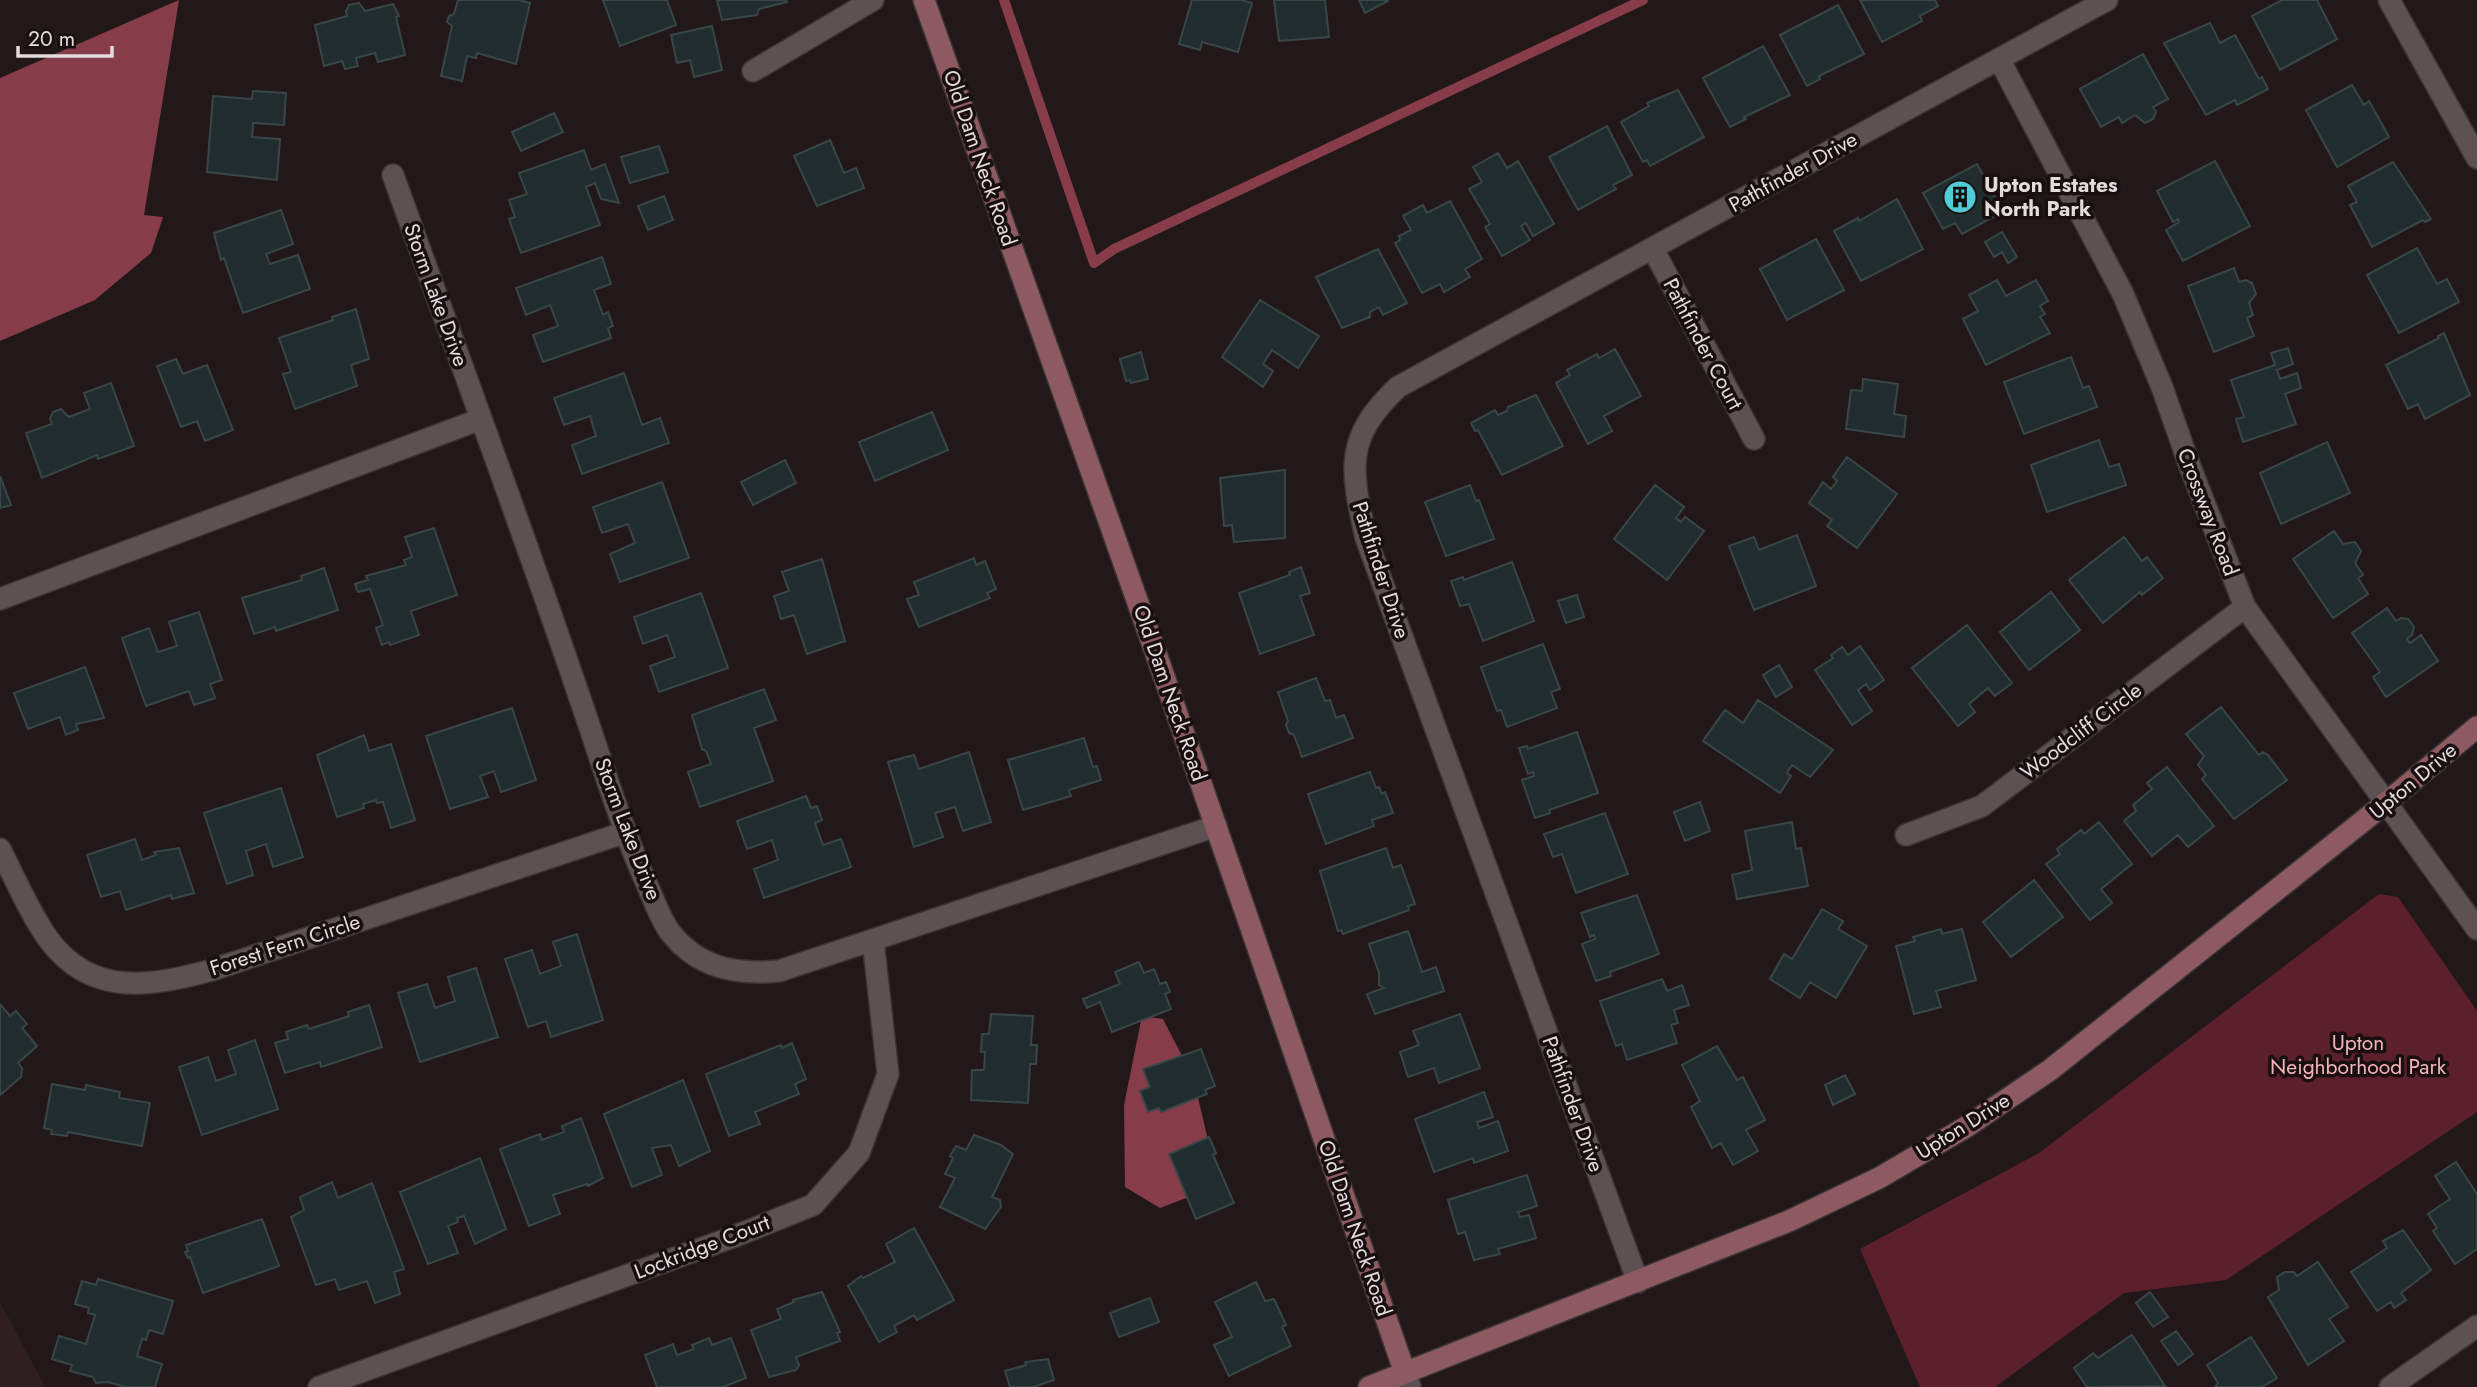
<svg xmlns="http://www.w3.org/2000/svg" width="2477" height="1387" viewBox="0 0 2477 1387" font-family="Jost,sans-serif">
<style>
.built{fill:#301f20}
.green{fill:#5b202b}
.water{fill:#863d49}
.lines{fill:none;stroke-linecap:round;stroke-linejoin:round}
.stream{stroke:#863d49;stroke-width:10}
.building{fill:#202c2d;stroke:#394647;stroke-width:2}
.street-casing{stroke:#3b3434;stroke-width:24}
.secondary-casing{stroke:#3b3434;stroke-width:24}
.street{stroke:#5e5153;stroke-width:21}
.secondary{stroke:#8d5a62;stroke-width:21}
.labels{text-anchor:middle;dominant-baseline:central;stroke-width:7;stroke-linejoin:round;paint-order:stroke}
.street-label{font-size:21px;fill:#e3dcdc;stroke:#190f10}
.poi-label{font-size:21px;font-weight:bold;fill:#e3dcdc;stroke:#190f10;text-anchor:start}
.park-label{font-size:21px;fill:#f5b3ba;stroke:#190f10}
</style>
<rect width="100%" height="100%" fill="#221819"/>
<path class="built" d="M0 1302 45 1387H0Z"/>
<path class="green" d="M2379 894 2398 897 2477 1011V1112L2226 1280 2124 1293 1995 1387H1920L1860 1249 2039 1153Z"/>
<path class="water" d="M179 0 144 215 163 217 151 253 95 300 0 341V78Z
M1142 1016 1163 1019 1193 1077 1215 1169 1199 1193 1160 1208 1125 1187 1124 1105Z"/>
<g class="lines">
<path class="stream" d="M1004 0 1094 263 1114 249 1643 0"/>
</g>
<path class="building" d="M458 0H519L530 3 516 64 477 53 476 58 467 56 462 81 441 76 452 26 447 22 449 16 454 14Z
M603 0H667L676 25 620 46Z
M717 0H786L787 2 759 9 757 15 722 20Z
M1192 0H1241L1252 3 1238 52 1202 42 1200 50 1179 44Z
M1274 0H1325L1329 37 1279 41Z
M1359 0H1387L1388 1 1365 13Z
M1860 0H1935L1938 6 1920 16 1922 21 1882 42Z
M2282 0H2317L2337 39 2280 70 2252 16Z
M359 3 365 11 393 4 399 16 396 17 405 55 378 62 375 53 356 58 358 66 345 69 342 61 324 66 315 25 347 16 346 11 349 5Z
M1838 5 1864 54 1819 76 1820 79 1807 86 1780 35Z
M2210 23 2220 43 2235 35 2259 79 2262 77 2268 89 2237 105 2235 100 2206 115 2164 43Z
M712 26 722 70 694 77 690 60 677 63 671 35Z
M1763 46 1790 95 1744 117 1746 119 1730 127 1703 78Z
M2143 54 2168 99 2153 107 2156 112 2153 119 2145 123 2135 115 2122 123 2119 117 2101 127 2080 89Z
M2352 85 2364 105 2369 101 2389 137 2337 167 2306 110Z
M1678 90 1704 137 1650 166 1647 160 1643 162 1621 122 1649 106 1647 103Z
M253 91 286 93 284 125 253 123 252 137 280 139 277 180 207 172 213 96 252 99Z
M554 113 563 132 521 151 512 132Z
M1607 126 1632 175 1613 185 1616 189 1578 210 1549 157Z
M830 140 844 173 856 168 864 188 817 206 794 156Z
M659 146 668 172 630 183 621 157Z
M584 150 591 170 605 164 619 203 601 199 595 183 586 187 600 225 521 253 509 219 515 217 509 200 527 194 519 173Z
M1498 153 1507 168 1518 161 1554 224 1533 236 1526 223 1521 226 1530 240 1502 256 1485 227 1490 224 1469 189 1482 182 1473 167Z
M2215 161 2250 226 2183 261 2166 230 2179 222 2178 219 2173 222 2157 191Z
M2393 162 2431 219 2425 222 2423 220 2372 247 2350 205 2357 202 2348 186Z
M1977 164 1997 201 1989 206 1995 216 1962 234 1955 223 1943 229 1923 193Z
M664 196 673 220 648 230 638 206Z
M1897 199 1923 249 1861 281 1834 231 1858 218 1859 221Z
M1450 201 1482 259 1465 269 1470 277 1444 292 1440 284 1422 293 1395 243 1400 240 1399 236 1411 230 1403 216 1423 205 1427 213Z
M281 210 293 244 266 254 270 264 298 255 310 289 243 313 224 258 221 260 214 233Z
M2002 232 2017 257 2008 263 2002 252 1994 257 1985 242Z
M1816 239 1844 290 1787 320 1760 269Z
M2417 248 2437 284 2447 279 2459 302 2399 333 2367 275Z
M1378 249 1407 303 1383 315 1379 307 1370 312V317L1342 328 1316 277Z
M602 257 611 284 594 290 603 315 608 312 613 326 608 328 611 338 543 362 533 335 558 326 550 305 526 315 516 288Z
M2234 268 2239 282 2246 280 2252 283 2256 294 2249 303 2253 315 2247 318 2254 336 2214 352 2188 286Z
M1997 280 2006 296 2036 280 2048 301 2040 306 2045 314 2040 317 2050 333 1986 365 1963 319 1978 311 1969 295Z
M1260 300 1319 336 1298 368 1272 350 1263 364 1273 371 1263 387 1222 357Z
M356 309 369 359 351 365 357 386 295 409 283 374 291 372 279 338 333 320 332 317Z
M2444 333 2470 395 2425 419 2418 404 2408 409 2386 365 2439 338 2438 336Z
M2288 348 2293 364 2277 370 2280 379 2297 373 2301 388 2285 394 2296 424 2243 442 2236 419 2244 417 2231 380 2275 365 2271 353Z
M1615 349 1641 396 1604 416 1612 431 1588 444 1556 383 1570 375 1567 370 1597 354 1599 358Z
M1141 352 1148 379 1131 383 1130 380 1126 381 1120 359Z
M2071 357 2083 388 2089 386 2097 407 2024 434 2004 382Z
M176 359 183 374 207 365 233 430 205 441 197 421 181 427 157 366Z
M624 373 642 425 660 418 669 443 582 474 572 445 596 436 590 416 564 425 554 398Z
M1863 379 1898 384 1894 414 1906 416 1904 437 1846 429 1851 390 1862 391Z
M111 383 134 446 98 459 97 455 42 478 26 433 52 424 50 418 53 412 61 409 69 417 90 409 84 393Z
M1536 395 1563 446 1502 475 1478 430 1475 431 1471 423 1495 410 1498 415 1507 411 1508 407Z
M932 412 948 450 875 481 859 442Z
M2099 440 2109 467 2119 464 2126 485 2047 512 2031 465Z
M2327 442 2350 493 2281 524 2260 473Z
M1847 457 1897 494 1857 548 1827 526 1832 520 1809 503 1823 482 1831 489 1837 481 1833 477Z
M785 460 796 483 753 505 741 482Z
M1285 470V538L1234 542 1232 525 1224 526 1220 478Z
M0 476 11 505 0 508Z
M662 482 689 558 620 582 610 554 635 543 628 524 602 533 593 507Z
M1470 485 1476 501 1479 500 1494 539 1446 556 1425 502Z
M1655 485 1684 507 1676 518 1681 522 1685 517 1704 531 1667 580 1614 539Z
M434 528 457 595 411 611 419 635 390 645 389 642 382 645 376 628 383 625 370 589 358 592 355 584 368 580 366 576 406 565 404 560 412 557 405 537Z
M2334 531 2343 544 2355 542 2361 551 2355 563 2363 575 2358 578 2368 594 2333 618 2293 559Z
M1797 535 1816 586 1754 610 1729 546 1754 537 1759 550Z
M2124 537 2142 561 2147 557 2163 578 2142 595 2140 592 2103 623 2069 580Z
M974 558 976 565 985 561 996 589 987 593 990 598 919 627 907 599 919 595 914 582Z
M822 559 845 641 807 654 794 615 781 619 774 596 789 591 782 572Z
M1512 562 1534 621 1483 641 1469 604 1460 606 1451 581 1463 577 1464 580Z
M1301 567 1310 593 1300 596 1314 635 1260 654 1239 593 1290 575 1289 572Z
M324 568 338 610 276 631 275 627 254 634 242 598 302 580 301 576Z
M2051 592 2080 630 2029 670 2000 632Z
M701 593 728 668 659 692 650 666 675 657 667 635 643 644 634 617Z
M1577 595 1584 617 1566 623 1558 601Z
M2387 608 2396 621 2401 618 2408 619 2414 627 2412 635 2407 639 2410 643 2421 635 2438 661 2386 697 2373 677 2380 672 2352 633Z
M199 612 222 680 210 684 215 698 194 705 189 691 146 706 122 638 149 628 158 652 177 646 169 622Z
M1967 625 2012 683 1995 696 1988 688 1969 704 1975 712 1958 726 1912 668Z
M1543 644 1560 689 1551 692 1557 708 1507 727 1501 710 1497 711 1481 667Z
M1860 646 1884 680 1870 690 1866 684 1858 690 1872 711 1852 725 1815 670 1833 658 1831 655 1842 647 1848 655Z
M1779 665 1792 687 1776 697 1763 675Z
M85 667 104 718 76 724 78 730 66 735 60 717 28 729 14 693Z
M1316 678 1325 701 1330 700 1336 718 1344 715 1353 738 1302 757 1294 735 1289 733 1286 725 1288 721 1278 692Z
M764 689 776 720 754 728 773 781 700 807 688 772 711 764 706 751 702 749 692 715Z
M1758 700 1833 750 1810 777 1792 765 1787 773 1791 776 1780 793 1703 741 1725 710 1743 723Z
M2221 707 2259 755 2263 752 2268 755 2287 780 2234 819 2202 779 2206 775 2198 765 2204 756 2186 734Z
M512 708 536 780 501 792 494 771 480 776 488 797 450 809 426 736Z
M1577 732 1598 793 1549 810 1550 813 1535 818 1522 780 1534 776 1533 772 1528 774 1519 748 1527 746 1528 749Z
M364 735 369 751 391 744 415 820 391 828 383 802 377 803 376 800 363 804 364 808 337 817 317 755Z
M1084 738 1093 767 1097 766 1101 780 1069 790 1071 796 1023 810 1008 760Z
M969 752 991 822 963 831 955 807 935 813 943 837 914 847 888 762 914 755 919 769Z
M2167 767 2214 826 2188 847 2178 835 2152 856 2124 821 2136 811 2133 805 2152 789 2147 783Z
M1370 772 1376 788 1379 787 1382 794 1385 792 1393 813 1372 820 1374 826 1326 844 1308 794Z
M281 788 303 857 273 867 266 844 246 851 253 875 227 884 204 813Z
M806 796 811 808 817 806 822 820 815 823 823 845 841 839 851 867 764 898 754 869 778 860 772 840 747 849 737 821Z
M1700 802 1710 831 1685 841 1674 812Z
M1605 813 1628 874 1576 893 1562 854 1553 857 1544 834Z
M1792 822 1796 849 1801 848 1808 886 1737 899 1732 875 1752 870 1745 831Z
M2099 822 2132 864 2101 889 2112 903 2090 920 2046 864 2060 854 2057 849 2081 830 2084 834Z
M135 839 142 860 156 855 154 852 179 848 194 893 172 899 171 895 126 910 120 891 101 897 87 855Z
M1386 848 1393 868 1401 865 1415 904 1408 906 1409 910 1343 934 1341 930 1338 931 1320 871Z
M2034 880 2063 917 2011 957 1983 922Z
M1637 895 1659 954 1610 972 1611 976 1596 981 1582 944 1595 939 1594 935 1590 937 1581 913Z
M1822 909 1843 921 1838 929 1867 946 1836 998 1810 982 1800 998 1770 979 1784 954 1792 959Z
M1941 929 1942 934 1962 929 1976 980 1936 991 1941 1007 1914 1014 1896 946 1915 941 1913 937Z
M1408 931 1422 972 1436 967 1444 991 1375 1014 1367 994 1384 988 1379 985V973L1369 944Z
M577 934 603 1020 551 1037 546 1021 528 1027 505 959 532 950 540 974 561 966 553 942Z
M1139 962 1144 973 1154 969 1160 984 1166 982 1170 992 1165 994 1171 1009 1112 1032 1100 1002 1087 1008 1083 999 1120 984 1115 972Z
M476 968 498 1037 420 1062 398 993 427 984 435 1008 455 1001 448 977Z
M1662 979 1667 991 1682 985 1689 1005 1674 1010 1678 1023 1671 1025 1677 1043 1627 1060 1622 1044 1616 1046 1600 1001Z
M0 1004 10 1016 16 1011 27 1024 22 1028 37 1046 18 1063 22 1068 21 1077 0 1095Z
M369 1005 382 1047 321 1067 320 1062 285 1073 275 1043 288 1039 286 1032 307 1025 309 1029 349 1016 348 1012Z
M991 1014 1033 1016 1031 1045H1037L1036 1064H1030L1028 1103 971 1100 972 1070H984L985 1052H981L982 1034H989Z
M1460 1014 1480 1068 1439 1083 1434 1068 1408 1077 1400 1052 1419 1045 1413 1031Z
M255 1040 278 1109 202 1135 179 1067 208 1057 216 1081 236 1074 228 1050Z
M792 1043 806 1079 795 1084 799 1094 755 1112 760 1124 729 1136 706 1074 781 1045 782 1048Z
M1717 1046 1737 1080 1743 1077 1765 1120 1746 1130 1758 1151 1733 1165 1721 1143 1712 1148 1691 1107 1700 1101 1682 1065Z
M1201 1049 1215 1086 1205 1090 1207 1094 1161 1112 1159 1108 1148 1112 1140 1091 1150 1087 1143 1069Z
M1845 1075 1855 1094 1833 1105 1825 1085Z
M683 1080 710 1151 679 1166 671 1145 652 1148 662 1175 632 1187 604 1114Z
M52 1084 85 1090 86 1085 120 1092 119 1098 150 1103 142 1146 68 1132 67 1136 51 1134 52 1130 44 1128Z
M1484 1092 1493 1117 1477 1122 1479 1128 1498 1121 1508 1151 1474 1163 1473 1158 1434 1172 1415 1119Z
M581 1118 603 1178 588 1186 587 1184 553 1195 560 1214 529 1226 500 1149 540 1134 542 1140 564 1132 562 1126Z
M974 1135 1001 1145 1013 1154 992 1197 1000 1200 1001 1207 985 1229 940 1207 955 1178 945 1174 953 1158 950 1156 956 1146 966 1150Z
M1209 1137 1216 1153 1213 1155 1234 1203 1196 1219 1169 1154Z
M480 1158 506 1229 475 1244 464 1216 457 1218 458 1222 448 1226 458 1253 428 1264 400 1192Z
M2456 1162 2477 1194V1249L2455 1264 2433 1231 2437 1228 2428 1214 2450 1199 2435 1176Z
M1527 1175 1537 1206 1518 1212 1520 1217 1529 1215 1536 1238 1498 1249 1500 1254 1474 1260 1465 1232 1458 1234 1448 1200Z
M332 1182 338 1198 372 1183 404 1269 394 1272 400 1294 375 1303 367 1281 339 1290 335 1279 316 1285 291 1217 304 1210 300 1197Z
M262 1219 279 1266 203 1293 190 1257 188 1258 185 1252 188 1251 186 1245Z
M914 1228 954 1300 917 1320 914 1315 894 1326 897 1332 879 1342 848 1286 861 1276 863 1278 895 1262 886 1244Z
M2403 1230 2431 1270 2401 1293 2406 1300 2394 1308 2391 1302 2377 1311 2351 1272 2387 1248 2383 1241Z
M2318 1262 2348 1307 2329 1319 2344 1341 2308 1365 2268 1297 2279 1290 2277 1277 2285 1272H2294L2297 1276Z
M98 1279 173 1301 163 1334 149 1330 146 1340 142 1339 137 1356 162 1364 155 1387H126L108 1382 96 1383 93 1377 70 1371 72 1365 52 1359 59 1336 86 1344 95 1315 88 1313 89 1308 75 1304 82 1281 96 1285Z
M1256 1282 1265 1301 1274 1299 1286 1325 1282 1327 1291 1346 1229 1376 1214 1345 1232 1337 1215 1302Z
M822 1292 840 1332 837 1333 840 1341 796 1357 799 1365 796 1370 769 1377 751 1330 781 1319 777 1309 794 1302 793 1300Z
M2150 1292 2168 1317 2153 1327 2136 1303Z
M1150 1298 1159 1322 1119 1337 1110 1313Z
M2176 1331 2193 1354 2178 1365 2161 1341Z
M2132 1335 2165 1386 2087 1387 2074 1368 2093 1353 2098 1358Z
M2251 1337 2277 1378 2262 1387H2215L2218 1383 2207 1365Z
M709 1338 712 1345 731 1338 746 1378 723 1387H657L645 1355 673 1344 677 1355 694 1349 692 1345Z
M1048 1359 1054 1380 1033 1387H1010L1005 1371 1026 1365 1025 1362Z"/>
<g class="lines">
<defs>
<path id="street" d="M2389 0 2477 158
M1999 59 2123 294 2162 387 2189 464 2245 607 2477 929
M753 71 873 0
M393 175C454 345 517 514 575 684 599 752 619 823 649 889 655 903 661 920 670 932 698 968 736 975 779 971L1216 826
M1653 249 1754 439
M0 599 481 419
M1906 835 1982 806 2245 607
M0 849C15 878 30 914 49 940 92 998 153 986 212 970L626 832
M1638 1282 1366 538C1351 470 1343 439 1398 387L2107 0
M1405 1373 1410 1387
M319 1387 733 1237 813 1205 859 1153 888 1074 873 940
M2390 1387 2477 1326"/>
<path id="secondary" d="M924 0 1160 665 1405 1373
M1369 1387 1789 1221 1879 1178 1966 1127 2050 1070 2387 802 2477 727"/>
</defs>
<use href="#street" class="street-casing"/>
<use href="#secondary" class="secondary-casing"/>
<use href="#street" class="street"/>
<use href="#secondary" class="secondary"/>
</g>
<defs>
<symbol id="building-disc" viewBox="-11 -11 22 22"><circle r="9.5" fill="#51ccd4" stroke="#190f10"/><path d="M-4-6H4V6H1V3H-1V6H-4ZM-2.5-4.3h1.7v1.8h-1.7ZM.8-4.3h1.7v1.8H.8ZM-2.5-1h1.7V.8h-1.7ZM.8-1h1.7V.8H.8Z" fill="#111"/></symbol>
</defs>
<g fill-rule="evenodd">
<use href="#building-disc" x="1941" y="178" width="38" height="38"/>
</g>
<g class="labels">
<g class="street-label">
<text transform="translate(980 158) rotate(71)">Old Dam Neck Road</text>
<text transform="translate(1793 172) rotate(-29)">Pathfinder Drive</text>
<text transform="translate(436 295) rotate(70)">Storm Lake Drive</text>
<text transform="translate(1703 344) rotate(62)">Pathfinder Court</text>
<text transform="translate(2208 512) rotate(69)">Crossway Road</text>
<text transform="translate(1381 570) rotate(72)">Pathfinder Drive</text>
<text transform="translate(1170 693) rotate(71)">Old Dam Neck Road</text>
<text transform="translate(2081 731) rotate(-37)">Woodcliff Circle</text>
<text transform="translate(2413 781) rotate(-40)">Upton Drive</text>
<text transform="translate(628 829) rotate(69)">Storm Lake Drive</text>
<text transform="translate(285 945) rotate(-18)">Forest Fern Circle</text>
<text transform="translate(1573 1104) rotate(70)">Pathfinder Drive</text>
<text transform="translate(1963 1126) rotate(-32)">Upton Drive</text>
<text transform="translate(1355 1228) rotate(71)">Old Dam Neck Road</text>
<text transform="translate(702 1247) rotate(-21)">Lockridge Court</text>
</g>
<g class="poi-label">
<text x="1984" y="185">Upton Estates<tspan x="1984" dy="24">North Park</tspan></text>
</g>
<g class="park-label">
<text x="2358" y="1043">Upton<tspan x="2358" dy="24">Neighborhood Park</tspan></text>
</g>
</g>
<path d="M18 46v10h94v-10" fill="none" stroke="#e3dcdc" stroke-width="3.5"/>
<text x="28" y="46" font-size="21" fill="#e3dcdc" stroke="#190f10" stroke-width="5" paint-order="stroke">20 m</text>
</svg>
